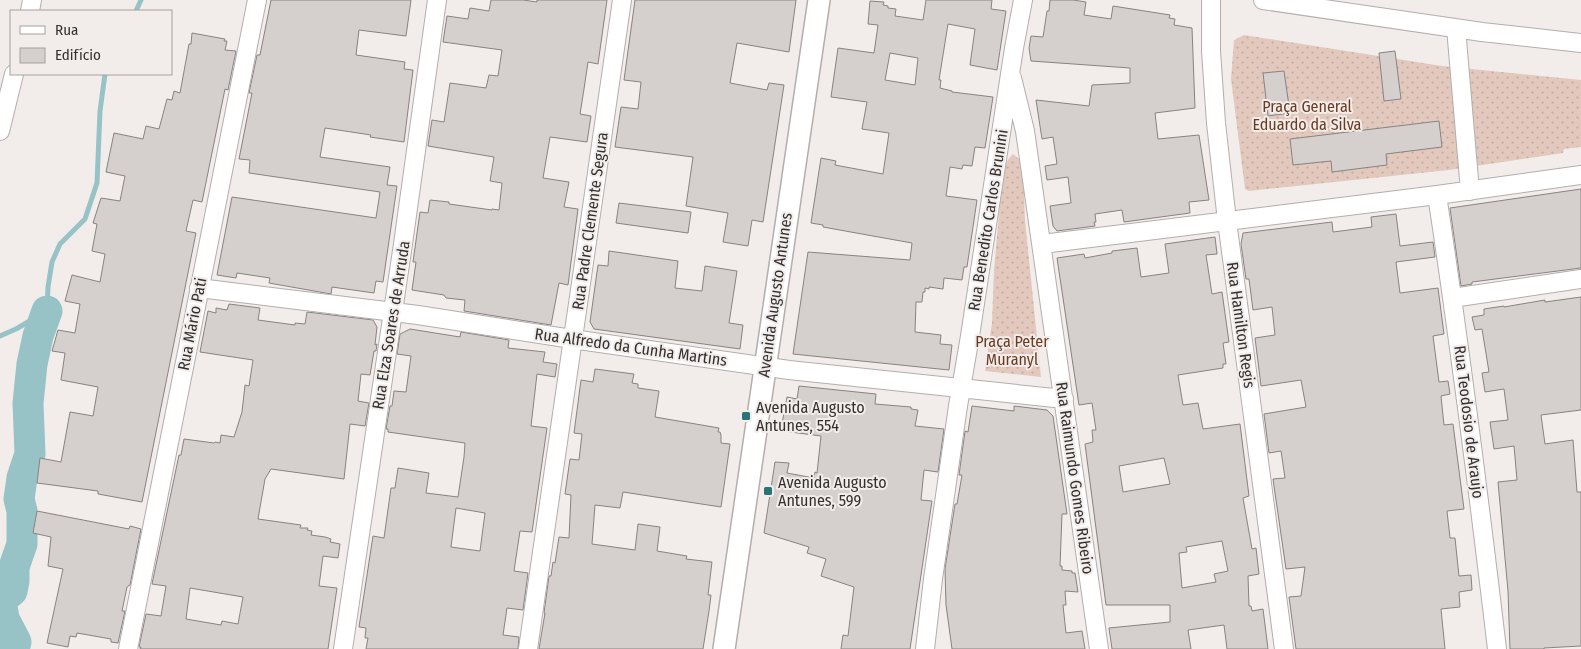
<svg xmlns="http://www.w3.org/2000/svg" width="1581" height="649" viewBox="0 0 1581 649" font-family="'Fira Sans Condensed',sans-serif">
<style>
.grass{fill:url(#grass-dots)}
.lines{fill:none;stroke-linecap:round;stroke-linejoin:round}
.stream{stroke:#97c3c6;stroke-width:5}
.river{stroke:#97c3c6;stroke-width:31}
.building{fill:#d5d0cd;stroke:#878381;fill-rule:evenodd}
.minor-casing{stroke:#b3aeac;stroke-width:20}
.tertiary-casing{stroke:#b3aeac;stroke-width:24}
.minor{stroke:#fff;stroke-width:18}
.tertiary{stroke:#fff;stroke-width:21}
.poi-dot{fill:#2a7478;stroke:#f2edea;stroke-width:2}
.labels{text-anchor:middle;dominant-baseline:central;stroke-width:4;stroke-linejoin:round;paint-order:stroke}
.park-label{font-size:16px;fill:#6a3b22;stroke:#f2edea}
.street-label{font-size:16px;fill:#333130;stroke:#f2edea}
.poi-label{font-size:16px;fill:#333130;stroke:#f2edea;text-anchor:start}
</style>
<defs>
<pattern id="grass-dots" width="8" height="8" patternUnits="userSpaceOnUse" patternTransform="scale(1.25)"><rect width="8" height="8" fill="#e3c9bd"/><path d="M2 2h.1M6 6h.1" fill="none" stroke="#c3ada3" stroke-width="1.8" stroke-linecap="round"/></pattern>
</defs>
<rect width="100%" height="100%" fill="#f2edea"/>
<path class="grass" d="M1244 35 1442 66 1581 80V147L1564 149 1563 153 1449 170 1249 191 1245 189 1231 79 1234 40Z
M1013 154 1020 160 1023 166 1025 220 1041 377 985 371 992 323 994 270 1002 180C1004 169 1005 161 1013 154Z"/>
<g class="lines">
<path class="stream" d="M136 11 141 0
M0 336 16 329 47 311 48 287 52 262 60 244 85 219 97 183 100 111 105 74"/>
<path class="river" d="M14 649 16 642 4 619 1 600 12 591 14 581V567L22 544V511L19 499 22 478 30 454 28 403 32 364 38 336 47 311"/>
</g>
<path class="building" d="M271 0H411L406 36 359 30 356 55 405 62 404 69 413 70 404 142 370 137 371 135 325 128 320 157 390 167 387 185 397 186 383 282 376 281 374 293 332 287 331 294 269 283 270 278 237 273 236 278 217 275 232 197 376 218 380 192 249 173 250 160 239 159 252 93H249L257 55H260Z
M491 0H523L537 2V0H607L598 64 588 62 584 89 580 114 591 116 587 142 550 137 543 178 569 182 564 207 578 209 568 285 559 283 551 325 464 311 465 300 446 298 444 295 412 290 416 262H413L420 212 428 213 430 200 449 202V204L492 210V209L499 210 502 183 490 181 494 157 428 146 432 120 444 122 450 83 486 88 489 75 498 76 502 50 443 42 447 16 468 19 470 8 489 11Z
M635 0H796L789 52 737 43 730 83 767 90 769 83 784 85 763 222 752 220 748 246 723 242 728 213 686 206 693 157 615 147 621 107 638 109 641 82 624 80Z
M926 0H992L991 9 1006 11 997 70 970 65 975 29 948 24 939 80H941L940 88 952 91V92L993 97 985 148 975 147 972 166 963 165 962 169 950 167 946 196 977 200 967 267H964L962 280 944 278 943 289 929 287V289L925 288V292H923L922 302H916L915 332 941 335 940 344 952 345 949 370 793 354 808 252 910 260 912 243 823 227V225L811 223 821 158 836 161 835 165 883 174 889 133 862 129 867 102 831 97 838 48 874 53 878 25 868 24 870 1 884 2 883 5 888 6V8L896 9 895 16 923 20ZM890 53 918 58 915 85 885 80Z
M1050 0H1073L1086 2 1084 15 1111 19 1113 6 1170 15 1169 18 1175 19 1174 25 1192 28 1195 108 1155 113 1158 139 1199 135 1209 200 1189 202 1190 213 1124 222 1122 210 1095 214 1096 222H1094L1095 226 1057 231 1053 226 1050 206 1071 203 1068 177 1047 180 1045 166 1057 164 1053 137 1042 139 1036 100 1089 106 1092 85 1130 83V68L1031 61 1029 48 1031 36 1043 37 1047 11H1049Z
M192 33 225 39 224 41H227L225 50 236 51 228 90 225 89 202 202 193 200 186 231 196 233 142 502 98 494V491L37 483 40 458 61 462 70 412 93 416 98 387 61 380 65 353 52 351 58 330 75 333 80 304 65 301 72 275 100 282 105 254 92 251 97 224 93 223 101 198 120 201 125 176 106 172 114 133 143 139 146 126 159 129 167 99 172 100 174 91 180 93 189 44H191Z
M1395 51 1401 99 1384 101 1379 53Z
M1284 71 1290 113 1268 116 1263 73Z
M1439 121 1442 147 1386 154 1387 165 1332 172 1331 161 1293 165 1290 139Z
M1581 189V268L1472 282V284L1461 286 1450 208Z
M619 203 691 212 688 233 616 223Z
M1396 214 1400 246 1433 242 1435 257 1396 262 1400 293 1438 288 1444 334 1433 336 1439 382 1448 381 1450 394 1441 396 1444 425 1453 424 1464 509 1447 511 1450 538H1455L1459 576 1471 575 1472 590 1459 592 1460 607 1441 609 1445 649H1296L1289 597 1301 596 1305 567 1286 569 1273 479 1285 478 1281 451 1269 453 1264 414 1306 407 1301 380 1261 386 1255 338 1275 335 1272 307 1253 310 1249 279H1246L1241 244 1243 233 1332 222 1333 232 1372 227 1371 217Z
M1215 237 1217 254 1206 255 1212 294 1222 292 1229 342 1223 343 1226 364H1223V368L1178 375 1183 405 1198 403 1203 429 1240 424 1249 496 1243 498 1252 549 1256 548 1259 574 1248 576 1249 606H1251L1252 611 1263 609 1268 649H1227L1224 625 1188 630 1191 649H1112L1109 628 1170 622V605H1106L1085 444 1093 442 1092 430H1096L1092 403 1079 405 1057 258 1084 254 1085 258 1112 253V251L1137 248 1141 277 1169 273 1165 244ZM1164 458 1170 484 1123 492 1119 466ZM1222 541 1228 571 1214 574 1216 582 1182 588 1179 553 1187 552 1186 547Z
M609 251 678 261 675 288 702 291 705 266 737 271 729 323 743 325 740 349 594 329 590 322 598 265 608 266Z
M1581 297V410L1541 415 1545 444 1573 440 1577 492H1581V646L1544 648V649H1510L1508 591 1498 482 1517 480 1514 446 1494 449 1490 422 1508 420 1504 389 1485 392 1482 373 1489 372 1482 329 1475 330 1472 317 1484 315V309L1504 306V307L1545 300V302Z
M229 304 260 308 258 320 295 325V323L305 324 307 312 373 320 377 327 375 345 377 344 376 351H374L370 375 361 374 358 401 369 403 365 426 350 424 344 479 271 469 265 479 258 519 301 525 300 528H308L307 530 312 531 311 535 325 537 331 539 330 542 340 544 338 558 323 556 319 586 337 588 328 649H140L141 647H139L146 614 161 616 166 586 152 584 179 455H181L184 439 214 443 215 442 220 443 221 435 234 437 242 412 245 385 249 386 253 360 200 352 208 311 216 313V308L227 310ZM190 588 243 597 238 624 222 621 221 625 186 619Z
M410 329 460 337 461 332 509 340 508 348 545 352 543 362 557 364 555 377 537 374 531 426 547 428 532 532 520 531 514 571 528 573 523 610 507 608 503 635 519 637 518 649H366L368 638H365L366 628 359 627 373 536 384 538 391 488H395L398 468 429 473 426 493 458 497 464 457 465 443 388 432V429H386L390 406H392L394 391 406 392 411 356 397 354 400 334ZM456 508 485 513 480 551 451 547Z
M595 369 634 374 632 383 638 384V388L659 391 655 417 719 428 718 432H720L721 435V443L730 444 721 507 623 492 620 508 595 505 592 544 635 550 638 524 660 527 657 551 687 556 686 559 712 562 708 595H711L709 611 703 649H539L545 613H544L549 576H551L553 562 555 563 559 537 569 538 571 495 565 494 570 459 579 460 582 434 574 433 581 380 593 382Z
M799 386 876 394 875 404 911 407V409L918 410 915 426 944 429 938 472 924 470 921 500 932 501 910 649H841L843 635 848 636 854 587 821 576 826 559 807 553 809 547 764 533 775 462 789 463 787 473 814 478 815 472 817 473 821 436 783 431V429H781L787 397 797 399Z
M972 406 1014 411V406L1047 410 1053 416 1067 514H1062L1060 566H1062V570L1072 571V573H1075L1078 592 1065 591 1066 605H1063L1066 633 1082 631 1085 649H952L946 605 945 569 955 504H957L962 475H959L965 431 968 432Z
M37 511 129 529 130 526 141 529 130 585 127 587 122 611H125L118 643 111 642V639L77 633 76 637 70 636 68 647 47 643 63 569 48 566 51 537 33 533Z"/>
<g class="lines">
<defs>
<path id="minor" d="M1211 0V51L1216 123 1227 221 1284 649
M1263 0 1482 32 1581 43
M30 11 32 0
M1456 28 1470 191
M1012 78 1025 131 1099 649
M0 131 14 74
M1437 195C1460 346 1479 497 1497 649
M1042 244 1437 195 1581 175
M199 288 418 315 572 339 789 370 1064 399
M1452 298 1581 279
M128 649 257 0
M343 649 403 244 437 0
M528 649 622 0
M925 649 933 579 958 406 970 336 1014 48 1023 0"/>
<path id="tertiary" d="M724 649 819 0"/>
</defs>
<use href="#minor" class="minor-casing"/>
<use href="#tertiary" class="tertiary-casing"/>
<use href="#minor" class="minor"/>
<use href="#tertiary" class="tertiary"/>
</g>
<g class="poi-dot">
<rect x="741" y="411" width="10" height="10" rx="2.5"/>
<rect x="763" y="486" width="10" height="10" rx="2.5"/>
</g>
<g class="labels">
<g class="park-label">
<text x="1307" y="106">Praça General<tspan x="1307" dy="18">Eduardo da Silva</tspan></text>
<text x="1012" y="341">Praça Peter<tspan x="1012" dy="18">Muranyl</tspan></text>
</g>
<g class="street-label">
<text transform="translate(988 220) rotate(-81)">Rua Benedito Carlos Brunini</text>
<text transform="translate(590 221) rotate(-82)">Rua Padre Clemente Segura</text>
<text transform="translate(775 295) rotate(-82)">Avenida Augusto Antunes</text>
<text transform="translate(192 324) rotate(-79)">Rua Mário Pati</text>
<text transform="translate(391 325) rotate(-81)">Rua Elza Soares de Arruda</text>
<text transform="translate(1241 325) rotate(82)">Rua Hamilton Regis</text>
<text transform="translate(631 347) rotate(8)">Rua Alfredo da Cunha Martins</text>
<text transform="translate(1469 422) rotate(83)">Rua Teodosio de Araujo</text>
<text transform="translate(1075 478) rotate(82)">Rua Raimundo Gomes Ribeiro</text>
</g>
<g class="poi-label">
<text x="756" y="407">Avenida Augusto<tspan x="756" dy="18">Antunes, 554</tspan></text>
<text x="778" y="482">Avenida Augusto<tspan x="778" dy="18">Antunes, 599</tspan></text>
</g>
</g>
<rect x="10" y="10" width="162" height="65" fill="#f2edea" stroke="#a6a2a0"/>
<rect x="20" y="26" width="25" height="8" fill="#ffffff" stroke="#a6a2a0"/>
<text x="55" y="35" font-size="15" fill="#333130">Rua</text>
<rect x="20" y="48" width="25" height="15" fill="#d5d0cd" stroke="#a6a2a0"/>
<text x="55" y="60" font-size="15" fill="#333130">Edifício</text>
</svg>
